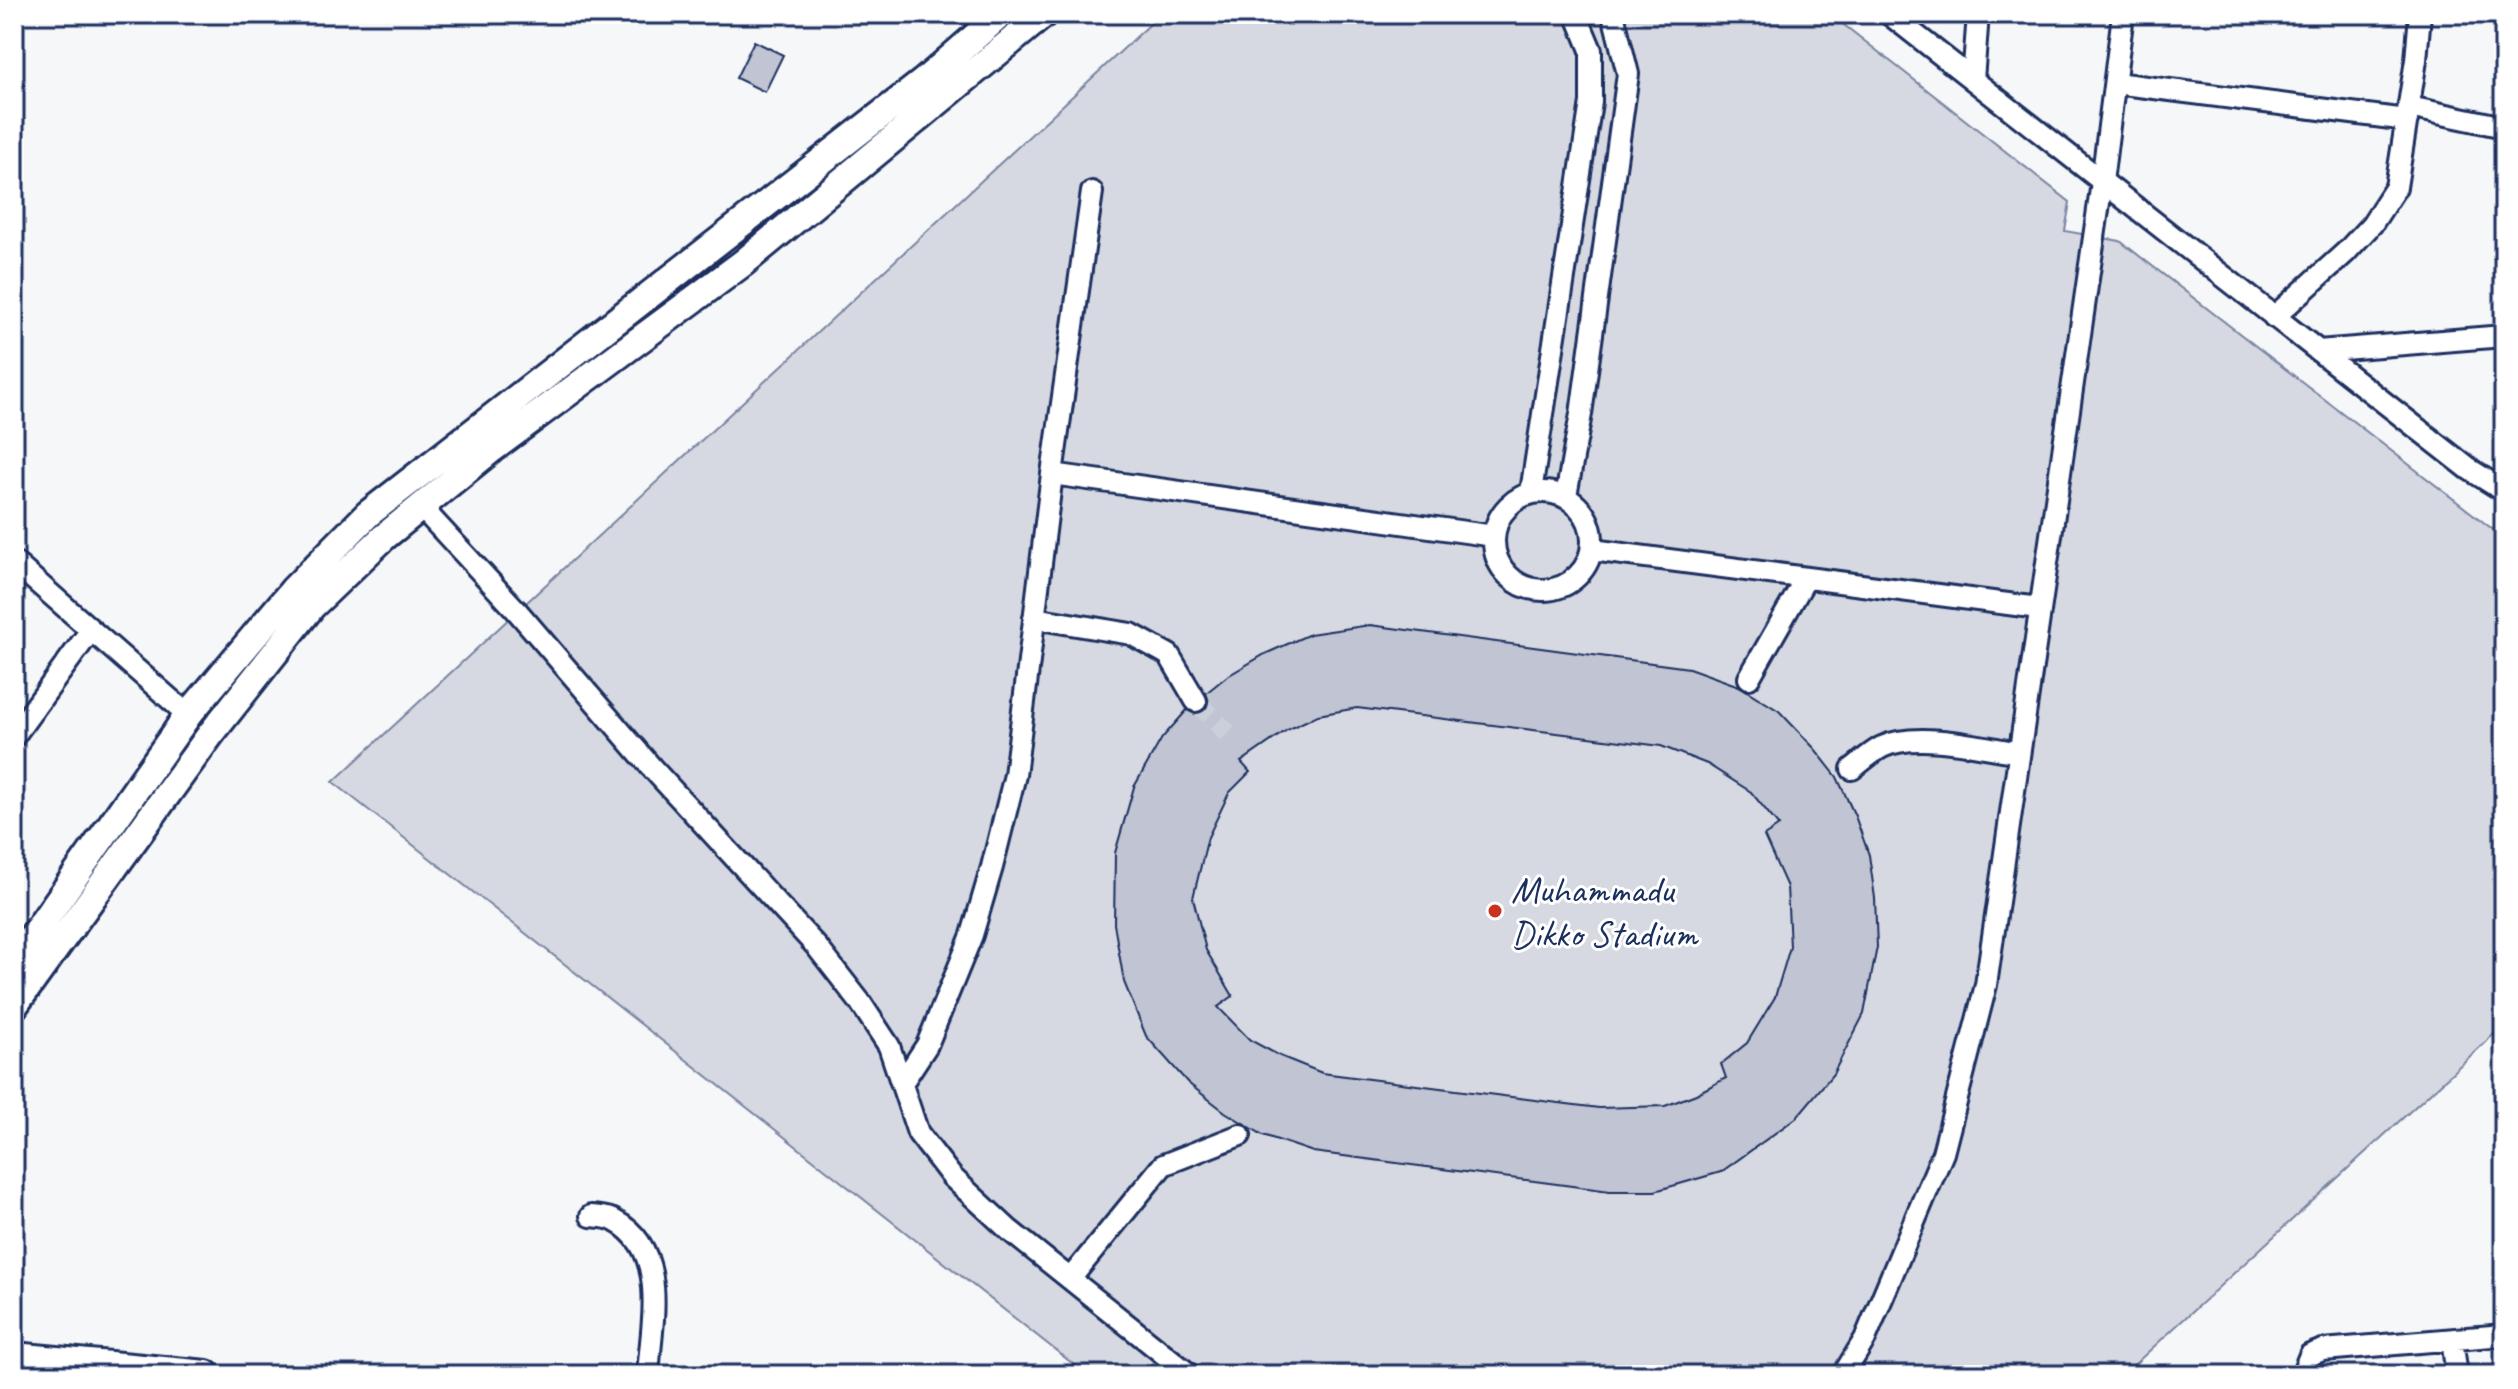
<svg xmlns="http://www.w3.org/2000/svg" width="2518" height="1389" viewBox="0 0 2518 1389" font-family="Caveat,sans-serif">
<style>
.green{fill:#d6d9e2;stroke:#7884a0;stroke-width:2}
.building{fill:#c0c4d3;stroke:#1b2f5e;stroke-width:2;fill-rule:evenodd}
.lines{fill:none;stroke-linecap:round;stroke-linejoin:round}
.minor-tunnel{stroke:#cacfda;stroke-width:20;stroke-dasharray:20 10;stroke-linecap:butt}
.minor-casing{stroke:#1b2f5e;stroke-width:26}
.major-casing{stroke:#1b2f5e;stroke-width:32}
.minor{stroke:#fff;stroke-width:20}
.major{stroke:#fff;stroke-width:26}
.poi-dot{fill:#c8321e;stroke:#fff;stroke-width:3}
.labels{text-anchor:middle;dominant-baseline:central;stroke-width:6;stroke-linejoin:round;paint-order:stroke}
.poi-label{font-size:38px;fill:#1b2f5e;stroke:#fff;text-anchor:start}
</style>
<rect width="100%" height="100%" fill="#f6f7f9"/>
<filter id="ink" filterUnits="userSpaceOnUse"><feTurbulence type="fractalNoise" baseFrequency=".0125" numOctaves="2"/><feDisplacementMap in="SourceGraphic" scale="16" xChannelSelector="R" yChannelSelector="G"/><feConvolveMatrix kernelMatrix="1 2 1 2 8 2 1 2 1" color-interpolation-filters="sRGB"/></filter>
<g filter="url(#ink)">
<path class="green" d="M1161 14H1830L2070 202 2065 231 2120 241 2504 538V1025L2123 1375H1087L333 782Z"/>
<path class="building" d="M754 41 783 55 765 92 736 78Z
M1370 625 1689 668 1739 686 1779 711 1815 749 1837 777 1855 816 1869 855 1875 898 1877 947 1864 1014 1833 1074 1796 1118 1721 1172 1655 1191H1610L1313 1152 1263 1135 1225 1112 1188 1083 1146 1036 1124 982 1114 924 1115 853 1134 787 1162 738 1187 710 1195 714 1203 712 1209 702 1206 693 1226 677 1265 654 1310 634ZM1357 708 1661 746 1707 764 1751 792 1779 826 1764 836 1787 887 1790 947 1775 997 1747 1043 1721 1064 1726 1078 1696 1094 1665 1106 1599 1108 1322 1073 1280 1056 1250 1040 1218 1007 1233 996 1206 950 1193 898 1208 837 1229 793 1250 772 1241 762 1287 730 1318 715Z"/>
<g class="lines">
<path class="minor-tunnel" d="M1196 701 1228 734"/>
<defs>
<path id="minor" d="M1889 14 2469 469 2504 491
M1973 80 1978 14
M2115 83 2407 120
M2409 107 2504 127
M2274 317 2346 252 2372 224 2396 187 2416 60 2420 14
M2318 351 2504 336
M1052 474 1494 536
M1494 541a49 49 0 1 1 98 0a49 49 0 1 1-98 0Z
M1531 492 1591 102V50L1576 14
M1566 496 1581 414 1628 74 1613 14
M421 507 517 611 652 768 817 947 860 1002 889 1046 918 1133 952 1177 1009 1230 1190 1375
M1592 550 2039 608
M14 562 188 715
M1034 618 1131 634 1169 655 1196 701
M1749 678 1806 578
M14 736 91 630
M1852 769C1861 762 1872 752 1882 747 1916 731 1983 747 2019 753
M902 1083 927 1045 972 935 992 867 1015 775 1052 474 1092 192
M591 1216C599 1217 609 1217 615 1221 670 1250 651 1325 648 1375
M1070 1279 1163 1165 1240 1135
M2452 1340 2457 1375
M14 1353 207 1371 211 1375
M1843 1375 1865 1339 1943 1153 1986 985 2102 182 2123 14
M2305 1375V1367L2310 1355 2323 1350 2504 1335"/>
<path id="major" d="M14 963 188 715 293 590 368 514 923 82 1001 14
M14 1006 210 735 312 606 384 537 492 449 743 263 1044 14"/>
</defs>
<use href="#minor" class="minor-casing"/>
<use href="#major" class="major-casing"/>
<use href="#minor" class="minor"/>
<use href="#major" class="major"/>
</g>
</g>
<circle class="poi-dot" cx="1495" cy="911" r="8"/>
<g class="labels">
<g class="poi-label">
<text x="1511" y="889">Muhammadu<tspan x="1511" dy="44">Dikko Stadium</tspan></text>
</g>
</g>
<rect width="2518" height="1389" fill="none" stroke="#fff" stroke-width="48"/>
<rect x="24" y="24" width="2470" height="1341" fill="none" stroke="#1b2f5e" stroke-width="3" filter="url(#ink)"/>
</svg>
